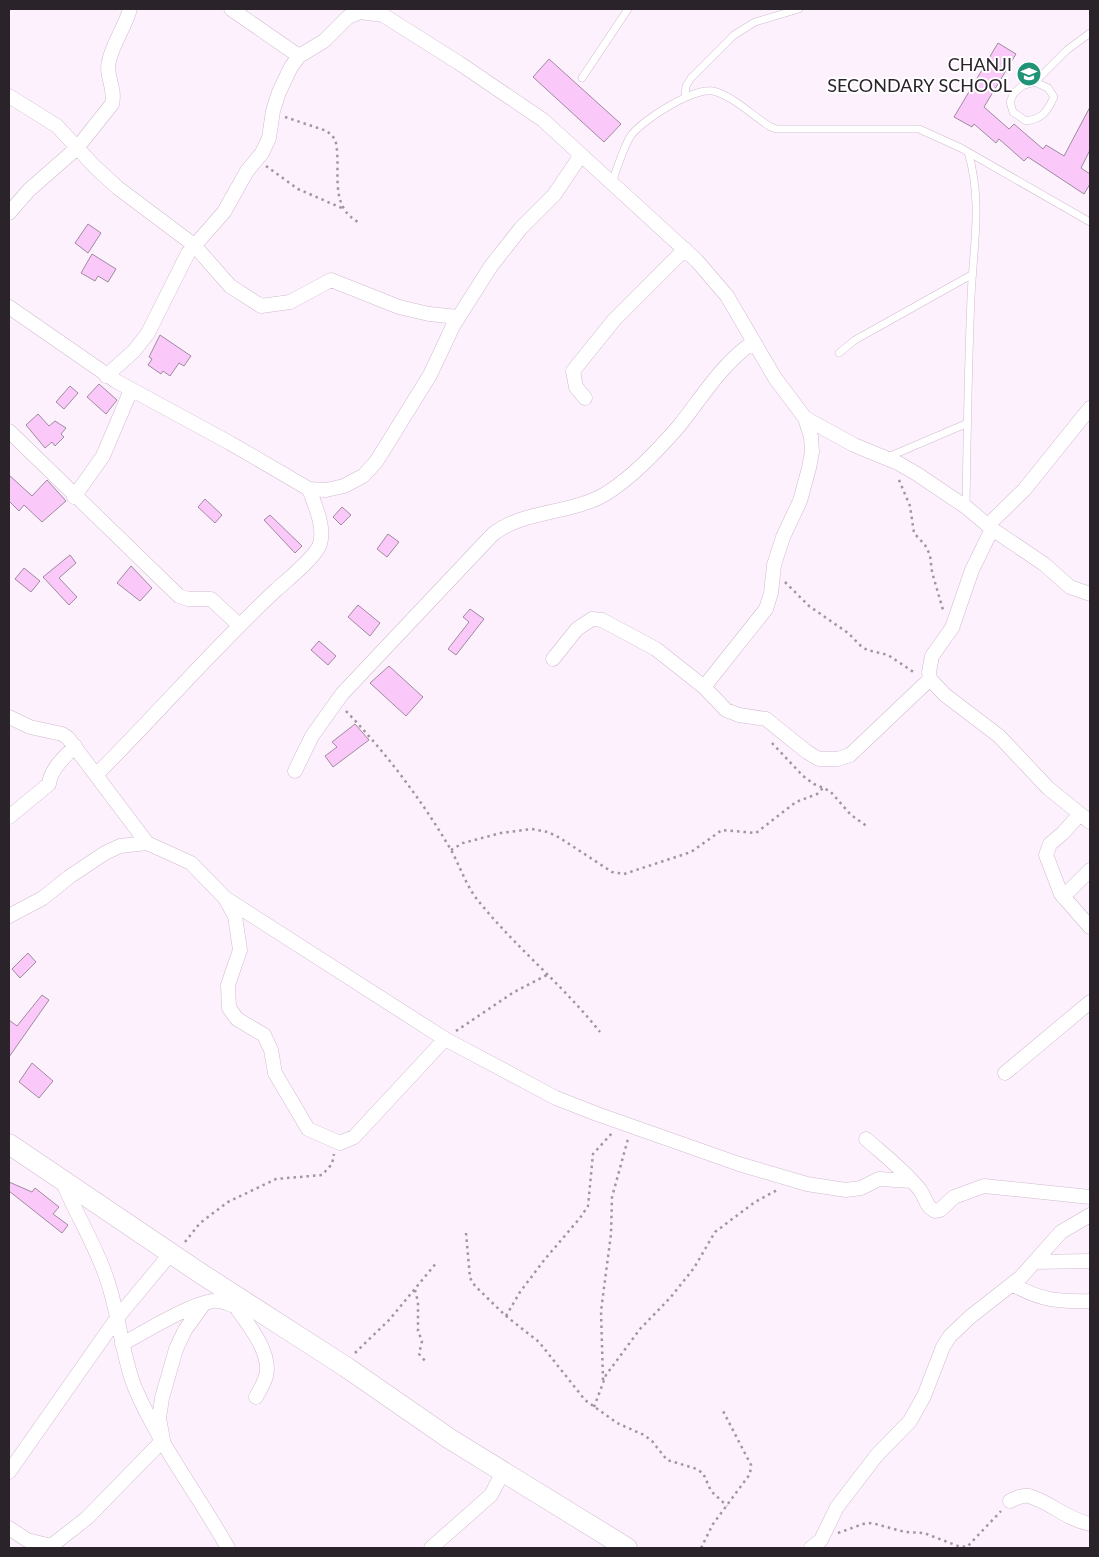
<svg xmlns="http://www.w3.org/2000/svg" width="1099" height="1557" viewBox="0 0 1099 1557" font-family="Lato,sans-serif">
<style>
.building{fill:#fac8f9;stroke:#9e8a9e}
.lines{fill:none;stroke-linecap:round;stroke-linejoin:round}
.lane-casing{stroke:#cfbbcf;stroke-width:8}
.street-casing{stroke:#cfbbcf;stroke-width:15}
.secondary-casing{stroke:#cfbbcf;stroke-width:21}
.path{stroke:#a095a0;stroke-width:2.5;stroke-dasharray:2.5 4;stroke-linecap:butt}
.lane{stroke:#fff;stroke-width:7}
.street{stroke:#fff;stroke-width:14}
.secondary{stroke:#fff;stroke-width:20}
.labels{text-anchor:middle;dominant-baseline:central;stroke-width:4;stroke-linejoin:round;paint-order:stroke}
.poi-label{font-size:18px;fill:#2b232a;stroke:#fff;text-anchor:end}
</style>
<rect width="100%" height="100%" fill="#fef1fe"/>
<path class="building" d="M998 43 1016 54 984 107 1009 129 1014 124 1043 149 1046 145 1064 156 1090 107V150L1081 168 1090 174V184L1084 194 1028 157 1024 161 999 139 996 143 974 124 972 127 954 117Z
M549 59 621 124 604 142 533 77Z
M88 224 101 233 88 253 75 243Z
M92 254 116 269 108 282 98 276 95 281 81 273Z
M160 335 191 356 184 366 179 363 170 376 163 371 161 374 148 365 152 359 149 357Z
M99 384 117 400 106 414 87 397Z
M70 386 78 393 64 409 56 402Z
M38 414 49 426 55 421 66 428 61 434 64 437 55 446 52 442 45 448 26 425Z
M9 475 32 496 47 480 66 501 42 522 24 505 19 511 9 501Z
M205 499 222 515 215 523 198 507Z
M342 507 351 515 341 525 333 517Z
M270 515 302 546 295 553 264 520Z
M388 534 399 542 387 557 377 549Z
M70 555 76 563 59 578 77 597 69 605 43 577Z
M131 566 152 588 140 601 117 583Z
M24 568 40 581 31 592 15 579Z
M358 605 380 623 370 636 348 617Z
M470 609 484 619 456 655 448 649 469 622 463 617Z
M319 641 336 656 328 665 311 650Z
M389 666 423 697 406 716 370 683Z
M355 724 369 740 333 767 325 756 337 747 332 742Z
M28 953 36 962 20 978 12 969Z
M42 995 49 1000 9 1057V1020L17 1026Z
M32 1063 53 1081 39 1098 19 1082Z
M9 1182 32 1192 35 1188 59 1207 53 1214 68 1225 62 1233 9 1191Z"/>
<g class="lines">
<defs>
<path id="lane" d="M582 78 628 9
M1035 82 1048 88 1054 97C1047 112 1042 119 1026 121L1013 112 1010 102 1014 93 1022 86 1035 82 1067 50 1090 33
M685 97 686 86 691 78 734 35 755 22 799 9
M612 183C617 168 622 151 630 137 640 121 694 87 713 91 733 96 752 115 769 126L776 129H919L961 148 1090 222
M839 353 855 340 973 274
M888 457 968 423
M966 507C967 437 968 368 971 298 973 247 983 202 968 152"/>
<path id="street" d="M231 9 299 56
M9 96 57 126 95 167 118 188 194 245 230 286 261 306 290 302 331 280 399 307 429 314 458 317
M9 213 29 190 77 148 112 104C116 88 105 76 109 61 113 43 125 27 130 9
M9 307 116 381 230 443 309 489 326 490 344 486 363 476 376 462 430 375 453 326 491 266 521 228 554 195 581 155
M106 376 134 351 148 333 188 253 224 212 247 171 262 153 269 138 273 111 279 92 291 67 299 56 324 41 348 17 360 12 383 15 459 63 543 120 697 261 727 296 775 378 805 418 811 437 812 452 809 468 800 501 783 537 774 565 771 593 766 609 704 687
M585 398 576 387 573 371 614 320 685 249
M805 418 854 445 898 463 917 474 966 507 992 529 1044 564 1070 587 1090 594
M9 431 179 596 188 599H211L239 625
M74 497 103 456 131 390
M988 525 1024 490 1090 408
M992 529 972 570 952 628 932 656 929 672 930 679 945 695 999 736 1048 788 1090 822
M553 659 577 629 592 619 602 620 656 649 704 687 726 710 739 715 766 719 807 752 819 759H838L850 755 930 679
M9 717 30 727 62 734 68 738 147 843 191 863 225 898 235 916 240 950 228 985 229 1008 237 1019 264 1035 271 1050 275 1073 308 1129 340 1143 354 1137 445 1039
M295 771 312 736 342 694 493 534C527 508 575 515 610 491 636 474 659 449 679 426 702 397 722 364 752 343
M96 775C157 714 213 649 276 590 287 580 316 557 320 544 325 526 315 506 309 489
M1080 814 1063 833 1050 844 1046 855 1061 894 1090 927
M9 817 49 784C51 768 65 757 75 746
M1063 897 1090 870
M225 898 445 1039 556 1098 597 1114 739 1164 807 1184 846 1190 861 1188 879 1179 912 1181
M9 916 43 898 69 877 105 853 120 846 147 843
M1005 1073 1090 1002
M866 1139C884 1155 905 1171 920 1190 926 1198 925 1206 935 1211L940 1210 954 1197 984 1186 1090 1197
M61 1178C74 1210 92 1239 104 1271 119 1308 120 1350 135 1388 159 1444 198 1495 228 1548
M1035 1262 1090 1261
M1012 1284C1040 1300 1058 1302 1090 1301
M235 1306C248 1324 272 1353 266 1376 264 1384 259 1391 256 1397
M122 1344C147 1331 185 1306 213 1301 221 1300 228 1304 235 1306L241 1299
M9 1472 117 1318 171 1253
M1010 1501C1016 1498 1022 1495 1029 1496 1050 1502 1066 1519 1090 1524
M9 1528 27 1540 51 1546 87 1518 163 1440 159 1418 162 1398 176 1349 185 1330 203 1305
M431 1548 491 1495 503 1472
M811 1548 821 1540 837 1507 877 1455 910 1421 924 1396 943 1347 950 1336 970 1317 1021 1277 1061 1232 1090 1215"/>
<path id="secondary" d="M9 1144 200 1273 346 1367 450 1439 627 1548"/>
</defs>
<use href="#lane" class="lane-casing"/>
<use href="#street" class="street-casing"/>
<use href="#secondary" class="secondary-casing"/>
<path class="path" d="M285 117 327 131 335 139C343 168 326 206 360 223
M266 166 298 189 344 209
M899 480 910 506 914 533 925 545 930 555 932 572 943 610
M785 582 809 606 848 633 861 646 867 650 888 655 915 673
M346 711C386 753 422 800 451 850 460 866 465 883 476 898 514 946 562 984 600 1032
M772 743 803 776 814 784 830 791 851 815 868 827
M451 850 463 843 501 833 532 829 548 832 560 838 612 872 624 874 691 852 722 830 756 833 796 802 817 794 823 788
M456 1031 514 992 547 975
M466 1233 470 1278 475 1286 506 1316 539 1342 585 1400 617 1423 644 1435 652 1441 667 1460 694 1468 703 1473 711 1491 727 1506
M185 1242 200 1223 228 1202 276 1179 322 1175 332 1164 334 1154
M415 1290 418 1302V1331L422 1341 419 1354 427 1363
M506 1316 520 1292 545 1259 580 1218 588 1206 593 1154 612 1133
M355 1353 390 1319 437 1262
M603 1380 601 1311 611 1234 612 1197 628 1139
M594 1407 606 1375 640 1329 670 1298 694 1268 715 1232 755 1202 779 1189
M838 1533 863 1524 872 1523 905 1532 924 1533 958 1546 967 1547 1001 1511
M701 1548 713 1524 750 1474 751 1465 722 1409"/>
<use href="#lane" class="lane"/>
<use href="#street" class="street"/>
<use href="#secondary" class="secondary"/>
</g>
<defs>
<symbol id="school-disc" viewBox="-11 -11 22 22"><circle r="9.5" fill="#219478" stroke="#fff"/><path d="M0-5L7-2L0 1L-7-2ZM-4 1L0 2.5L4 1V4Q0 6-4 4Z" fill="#fff"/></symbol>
</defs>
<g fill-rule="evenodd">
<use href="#school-disc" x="1015" y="60" width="28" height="28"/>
</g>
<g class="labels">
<g class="poi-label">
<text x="1012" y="64">CHANJI<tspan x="1012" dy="21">SECONDARY SCHOOL</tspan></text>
</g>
</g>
<rect width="1099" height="1557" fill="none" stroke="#2b232a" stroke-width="20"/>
</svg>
